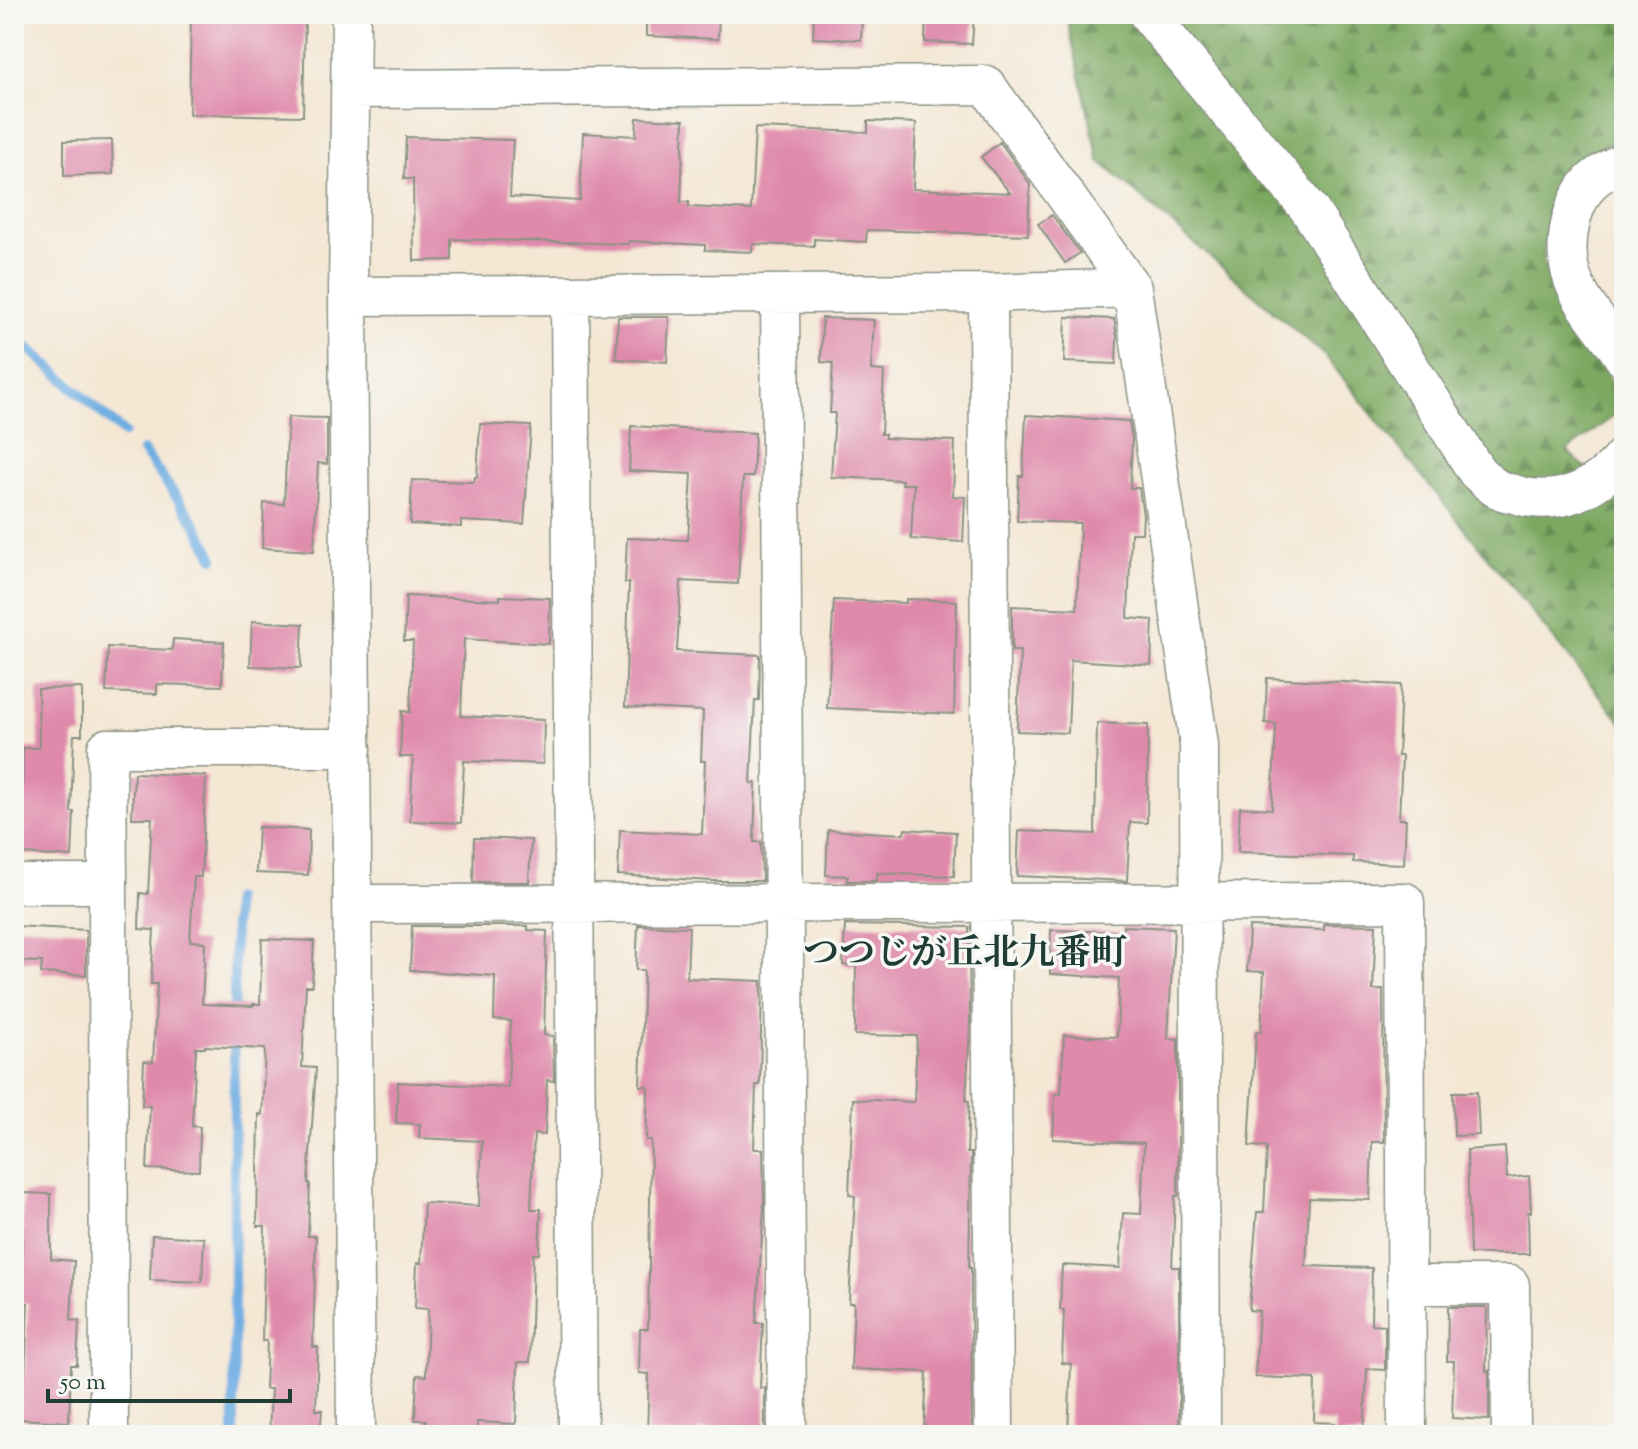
<svg xmlns="http://www.w3.org/2000/svg" width="1638" height="1449" viewBox="0 0 1638 1449" font-family="'Sorts Mill Goudy','Noto Serif JP',serif">
<style>
.forest{fill:url(#forest-firs);stroke:#4d724a;stroke-width:2}
.lines{fill:none;stroke-linecap:round;stroke-linejoin:round}
.stream{stroke:#6faee2;stroke-width:10}
.building{fill:#df8aab}
.minor-casing{stroke:#8a9284;stroke-width:41}
.minor{stroke:#fff;stroke-width:38}
.labels{text-anchor:middle;dominant-baseline:central;stroke-width:7;stroke-linejoin:round;paint-order:stroke}
.quarter-label{font-size:36px;font-weight:bold;fill:#1f3d34;stroke:#f6f6f2}
</style>
<defs>
<pattern id="forest-firs" width="22" height="20" patternUnits="userSpaceOnUse" patternTransform="scale(2)"><rect width="22" height="20" fill="#7ba861"/><path d="M5 1l3.5 6h-7zM16 11l3.5 6h-7z" fill="#648a51"/></pattern>
</defs>
<rect width="100%" height="100%" fill="#f6f6f2"/>
<filter id="ink" filterUnits="userSpaceOnUse"><feTurbulence type="fractalNoise" baseFrequency=".0125" numOctaves="2"/><feDisplacementMap in="SourceGraphic" scale="16" xChannelSelector="R" yChannelSelector="G"/><feConvolveMatrix kernelMatrix="1 2 1 2 8 2 1 2 1" color-interpolation-filters="sRGB"/></filter>
<filter id="wash" filterUnits="userSpaceOnUse"><feTurbulence type="fractalNoise" baseFrequency=".006" numOctaves="4" result="noise"/><feDisplacementMap in="SourceGraphic" scale="32" xChannelSelector="R" yChannelSelector="G"/><feGaussianBlur stdDeviation="1.8" result="paint"/><feColorMatrix in="noise" values="0 0 0 0 0 0 0 0 0 0 0 0 0 0 0 0 0 1.4 0 .05"/><feComposite in="paint" operator="in"/></filter>
<g filter="url(#wash)">
<rect width="100%" height="100%" fill="#f4e7d4"/>
<path class="forest" d="M1066 14H1624V138L1604 145 1572 169 1549 207 1543 258 1560 305 1609 377 1615 415 1567 451 1624 503V726L1325 356 1099 161Z"/>
<g class="lines">
<path class="stream" d="M14 335 124 433
M143 451 194 521 214 558
M234 899V1017
M234 1037V1435"/>
</g>
<g id="blocks">
<path class="building" d="M191 14H305L303 116 189 114Z
M646 14H719L718 39 646 36Z
M814 14H862L861 40 813 38Z
M926 14H974L972 44 925 42Z
M637 118 684 120 681 202H689V207L751 210 755 128 868 132V121L916 123 913 189 1010 193 981 157 1000 142 1030 184 1028 235 867 230 866 242 814 239V246L753 244 752 252 705 250V245L629 241 628 244 452 239V260L414 261 413 179H404L406 137 513 140 510 197 580 201 583 133 636 136Z
M112 140 113 174 64 176V141Z
M1052 215 1080 253 1065 263 1038 224Z
M618 317H669L667 362 616 359Z
M1066 317 1114 319 1117 337 1116 364 1064 362Z
M822 318 874 320 871 370 884 371 881 434H885V438L955 441 953 496 965 497 963 542 911 539 914 484H902V480L831 477 835 413H830L833 363 821 362Z
M1026 415 1129 421 1132 439 1130 488H1139L1143 515 1142 533H1131L1128 618 1153 620 1151 665 1071 660 1068 733 1017 731 1020 651H1012V606L1077 609 1080 523 1017 521 1019 476H1023Z
M288 417 327 418V464L318 463 314 551 262 548 264 503 284 504Z
M480 424 531 426 524 524 461 521V527L410 524 412 480 474 482 475 477H477Z
M631 426 755 433 753 477H743L738 584 681 581 677 651 760 655 759 700H755L751 783H756L754 842H761L762 881H712L618 875 620 830 702 834 705 761H701L703 711 625 707 629 583H625L627 538 688 540 692 474 629 471Z
M406 596 500 600V596L550 598 549 644 464 639 461 716 544 720 543 764 464 761 461 823 410 821 413 757H400L402 711 410 712 413 641H404Z
M906 599 957 601 954 714 827 708 834 600 906 603Z
M252 621 303 624 301 668 250 666Z
M173 639 224 642 222 686 157 684V694L106 692 108 647 172 650Z
M1267 678 1401 685 1398 756H1402L1399 819H1406L1404 864 1353 862V856L1238 852 1240 807 1272 809 1276 724 1265 723Z
M82 688V735H74L71 812H74L72 857 21 854 23 748H39L38 689Z
M1097 723 1148 725 1147 823 1130 822 1127 881 1017 876 1019 831 1095 834Z
M134 773 206 776 201 877H194L190 941 205 942 202 1004 253 1006V1004H260L262 939 314 941 312 986H306L302 1067 316 1068 308 1183H310L308 1236H316L313 1347H318L316 1410H322L320 1435H269L271 1389H265L267 1341H262L265 1226H257L259 1114 262 1115 265 1049 205 1046V1048H196L192 1126 200 1127 199 1171 147 1169 150 1106H142L144 1061 153 1062 157 984H151L154 930 139 929 140 893 148 894 152 818H132Z
M258 827 309 830 308 875 256 873Z
M905 829 956 832 954 876 877 873V881H847L848 876 826 875 828 830 904 834Z
M474 838 531 840 529 882H473Z
M1324 924 1376 925 1373 990H1383L1384 1142H1372L1370 1200 1309 1198 1306 1266 1372 1268 1371 1324 1385 1325V1370L1367 1369 1364 1435H1334L1335 1423 1314 1422 1315 1379 1255 1377 1259 1311 1249 1310 1257 1212H1264L1267 1147 1249 1146 1256 1032H1261L1264 972 1247 971 1249 927 1324 930Z
M638 925 689 927 687 978 762 981 760 1085H756L754 1149H763L764 1208 756 1323H763L760 1388H765V1433L698 1429V1435L647 1433 649 1374 639 1373 640 1329H648L651 1140H646L648 1086H640L644 970H636Z
M845 925 969 927 970 1027 966 1101H969L967 1153H971L969 1268H971L972 1433 924 1431 927 1372 851 1369 854 1303H849L855 1196 849 1195 853 1099 914 1102 917 1036 855 1035 856 966 843 965Z
M14 926 86 930V975L41 973 42 962 14 961Z
M412 926H528V930L547 931 544 1035 553 1036 554 1081 547 1080 545 1135 534 1134 531 1209H541L539 1254H533L530 1362H518L516 1424 477 1422 476 1435H425L426 1420H415L417 1375 426 1376 428 1309 415 1308 417 1263H421L424 1203 479 1206 482 1141 419 1138 420 1124 396 1123 398 1082 508 1087 511 1021 494 1020 495 976 410 970Z
M1123 926 1174 928 1168 1038 1178 1039V1196H1175L1172 1267H1179V1435H1068L1071 1364 1062 1363 1064 1310H1060L1062 1265 1120 1268 1123 1213 1141 1214 1144 1143 1053 1139 1055 1094H1061L1064 1035 1117 1037 1119 978 1050 974 1051 930 1122 932Z
M1453 1092H1477L1479 1135 1454 1136Z
M1505 1147 1507 1178 1529 1176 1531 1212H1528L1529 1254H1470L1467 1150Z
M23 1193 51 1194V1259L74 1261 71 1320 79 1321 77 1365H71L69 1422 18 1419 19 1375H25L28 1303H21Z
M152 1235 204 1238 202 1282 150 1280Z
M1448 1307H1487L1486 1371H1489V1420L1452 1418 1454 1361H1447Z"/>
</g>
</g>
<g filter="url(#ink)">
<use href="#blocks" fill-opacity="0" stroke="#8a9284" stroke-width="2"/>
<g class="lines">
<defs>
<path id="minor" d="M351 14 348 296 356 1435
M1148 14 1309 209 1477 472C1483 477 1489 484 1496 488 1501 491 1508 493 1514 494 1557 508 1596 490 1624 456
M1624 161C1612 168 1597 174 1588 185 1568 211 1562 250 1573 280 1584 309 1608 332 1624 358
M1132 288 1199 745 1201 1435
M988 293 994 1435
M780 295 787 1435
M348 296 988 293 1132 288 986 85 350 89
M570 297 578 1435
M14 884H108L109 1435
M108 884 107 748H352
M352 904 1405 902 1407 1435
M1407 1285H1510L1511 1435"/>
</defs>
<use href="#minor" class="minor-casing"/>
<use href="#minor" class="minor"/>
</g>
</g>
<g class="labels">
<g class="quarter-label">
<text x="965" y="955">つつじが丘北九番町</text>
</g>
</g>
<rect width="1638" height="1449" fill="none" stroke="#f6f6f2" stroke-width="48"/>
<path d="M48 1389v12h242v-12" fill="none" stroke="#1f3d34" stroke-width="4"/>
<text x="60" y="1389" font-size="24" fill="#1f3d34" stroke="#f6f6f2" stroke-width="6" paint-order="stroke">50 m</text>
</svg>
